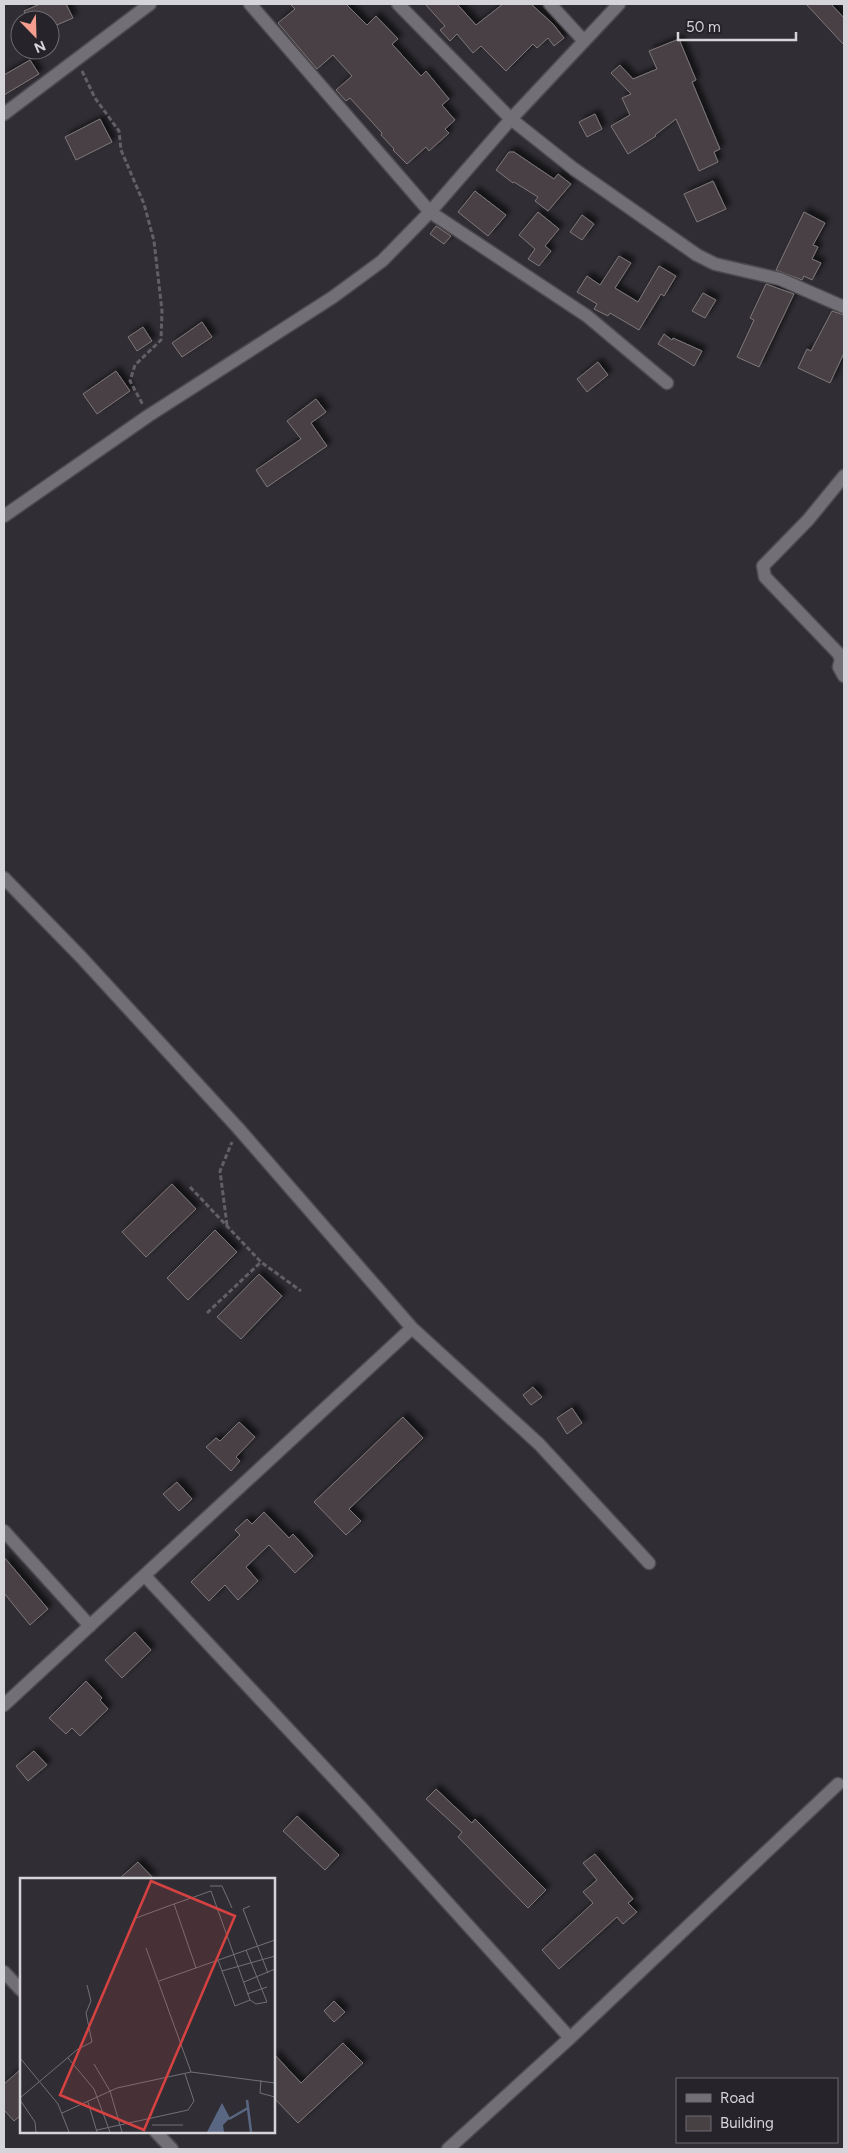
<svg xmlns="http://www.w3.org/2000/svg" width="848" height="2153" viewBox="0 0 848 2153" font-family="Figtree,sans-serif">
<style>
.building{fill:#484144;stroke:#7e7779;filter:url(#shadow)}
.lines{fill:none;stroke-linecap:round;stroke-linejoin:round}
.street-casing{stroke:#4d4b50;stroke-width:15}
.path{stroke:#626066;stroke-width:3;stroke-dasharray:5 2.5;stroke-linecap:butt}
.street{stroke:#727076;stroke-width:12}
.inset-river{fill:none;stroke:#596783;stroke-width:2.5}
.inset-road{fill:none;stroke:#727076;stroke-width:1}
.view{fill:#d64242;fill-opacity:0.15;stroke:#d64242;stroke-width:2.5}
.inset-edge{fill:none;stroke:#d5d4d8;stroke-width:2.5}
</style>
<defs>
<filter id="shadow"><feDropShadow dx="4.5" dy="-4.5" stdDeviation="2.5" flood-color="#0009"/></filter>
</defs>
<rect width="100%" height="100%" fill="#302e34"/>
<path class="building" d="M40 4H66L73 18 50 28V20H28L24 11Z
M290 4H346L367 25 376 16 398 39 392 44 421 76 426 71 449 99 442 105 455 120 445 129 449 133 429 151 426 147 407 164 393 150 394 149 381 135 382 133 350 98 346 101 336 90 352 76 333 55 317 69 278 23 295 9Z
M425 4H457L476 25 503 4H531L553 24 564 38 554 46 548 38 537 48 533 44 506 71 481 46 473 53 457 34 450 41 440 30 445 26Z
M806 4H831L844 18V45Z
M679 39 696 80 692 82 720 149 714 152 718 162 699 171 676 119 655 135 656 136 628 154 611 126 630 115 622 98 631 94 611 73 620 65 633 79 657 69 649 51Z
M30 60 39 74 4 95V75Z
M595 114 602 129 587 137 579 122Z
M100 119 112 142 76 160 65 137Z
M509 152H514L554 179 558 174 571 184 548 211 535 201 538 197 514 182 513 183 496 170Z
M713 181 726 209 697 222 684 194Z
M475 191 506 215 488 236 458 212Z
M538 212 559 229 545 246 551 251 539 266 528 259 535 249 519 235Z
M804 212 825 223 813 245 818 247 812 259 821 263 812 280 804 276 802 280 776 270Z
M582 215 594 224 582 240 570 232Z
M436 226 451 236 444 244 430 234Z
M619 256 631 263 615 288 638 302 659 266 676 276 664 296 661 294 639 330 610 313 608 316 594 309 597 304 577 292 587 276 600 285Z
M766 284 794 294 759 367 737 357 754 320 750 318Z
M703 293 716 300 705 318 692 311Z
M832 311 844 315V353L830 383 798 368 807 349 811 351Z
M202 322 212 337 182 357 172 343Z
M143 327 152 341 137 351 128 337Z
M664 334 672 340 673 338 702 351 694 366 658 344Z
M598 362 608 375 587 392 577 379Z
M116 371 130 391 97 414 83 394Z
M316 399 326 412 311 423 327 446 267 487 256 470 301 439 287 421Z
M172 1184 196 1209 146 1257 122 1232Z
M215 1230 237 1252 188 1300 167 1278Z
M259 1274 282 1296 241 1339 217 1317Z
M533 1387 542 1397 531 1405 523 1395Z
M572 1408 582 1423 567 1434 557 1418Z
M403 1417 423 1438 349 1509 361 1521 346 1535 314 1502Z
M239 1422 255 1437 236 1457 240 1461 231 1471 206 1447 216 1438 220 1441Z
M177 1482 192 1499 179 1511 163 1494Z
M264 1512 289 1538 293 1534 313 1556 295 1573 269 1545 246 1567 258 1581 238 1600 225 1585 209 1601 191 1582 240 1535 235 1530 247 1519 252 1524Z
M4 1557 48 1609 30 1625 4 1593Z
M135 1632 151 1650 122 1678 105 1660Z
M86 1681 102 1698 100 1700 108 1709 80 1736 72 1728 66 1734 49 1718Z
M34 1751 47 1765 28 1781 16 1766Z
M436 1789 472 1823 475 1819 546 1890 528 1908 458 1837 462 1832 426 1799Z
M297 1816 339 1855 325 1870 283 1831Z
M595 1854 633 1899 628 1903 637 1912 623 1924 617 1917 559 1969 542 1950 593 1903 583 1892 597 1880 583 1863Z
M138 1862 154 1879H119Z
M334 2001 345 2012 334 2022 324 2011Z
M343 2043 363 2063 298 2123 274 2098V2054L301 2083Z
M21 2069V2115L14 2121 4 2110V2084Z"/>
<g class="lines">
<defs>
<path id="street" d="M250 4 430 212 587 316 667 383
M398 4 511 119 574 169 697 255 715 264 780 279 844 307
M550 4 584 41
M4 114 150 4
M844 476 808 520 763 566 765 577 838 653 841 659 839 667 844 676
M4 516 148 416 333 297 382 261 430 212 511 119 619 4
M4 878 81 957 238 1128 412 1328 539 1444 649 1563
M4 1531 90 1626
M145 1576 360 1806 570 2038 448 2149
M4 1705 412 1328
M4 1972 21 1990
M570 2038 838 1784
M156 2132 172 2149"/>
</defs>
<use href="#street" class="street-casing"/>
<path class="path" d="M82 71 95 98 119 131 121 150 144 204 154 241 162 311 161 340 135 365 130 381 143 405
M190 1187 261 1262 301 1291
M227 1225 220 1171 232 1142
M207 1313 261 1262"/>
<use href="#street" class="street"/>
</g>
<g transform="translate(20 1878)">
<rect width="255" height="255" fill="#302e34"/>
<path d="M202 225 210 240 203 247 204 254H187Z" fill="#596783"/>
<path class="inset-river" d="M227 222 231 254M209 241 228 230"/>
<path class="inset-road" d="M190 8H202L212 30M230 28 223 31 248 95M116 40 154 26M126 70 171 194M198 82 215 128 230 122M176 90 154 26 191 13 230 122 236 126 247 124 226 72M202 93 255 78M139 103 255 62M224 104 255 91M227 116 247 109M0 180 38 226 49 254M48 180 74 211 90 254M74 186 90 213 102 254M241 202 240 215 255 219M0 220 58 171 72 164 66 135 71 123 67 107M0 222 15 244 16 254M68 224 77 254M42 235 97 210 171 194 255 205M132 247H163M77 252 168 232 174 223 165 196"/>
<path class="view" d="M131 3 215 38 124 252 40 217Z"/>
<rect width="255" height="255" class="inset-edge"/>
</g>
<rect width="848" height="2153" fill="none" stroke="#d5d4d8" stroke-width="10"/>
<rect x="676" y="2078" width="162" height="65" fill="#26242a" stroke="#6c6a70"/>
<rect x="686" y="2094" width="25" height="8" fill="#727076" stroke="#6c6a70"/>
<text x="720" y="2103" font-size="15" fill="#d5d4d8">Road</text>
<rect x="686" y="2116" width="25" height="15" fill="#484144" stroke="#6c6a70"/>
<text x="720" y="2128" font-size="15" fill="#d5d4d8">Building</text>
<g transform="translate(35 35) rotate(157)"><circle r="24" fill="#26242a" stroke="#6c6a70"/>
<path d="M0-4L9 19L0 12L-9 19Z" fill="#f59d8f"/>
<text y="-8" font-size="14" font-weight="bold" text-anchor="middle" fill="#d5d4d8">N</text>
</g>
<path d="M678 32v8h118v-8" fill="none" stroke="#d5d4d8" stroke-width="2.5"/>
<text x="686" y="32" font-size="15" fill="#d5d4d8" stroke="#26242a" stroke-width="4" paint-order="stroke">50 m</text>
</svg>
